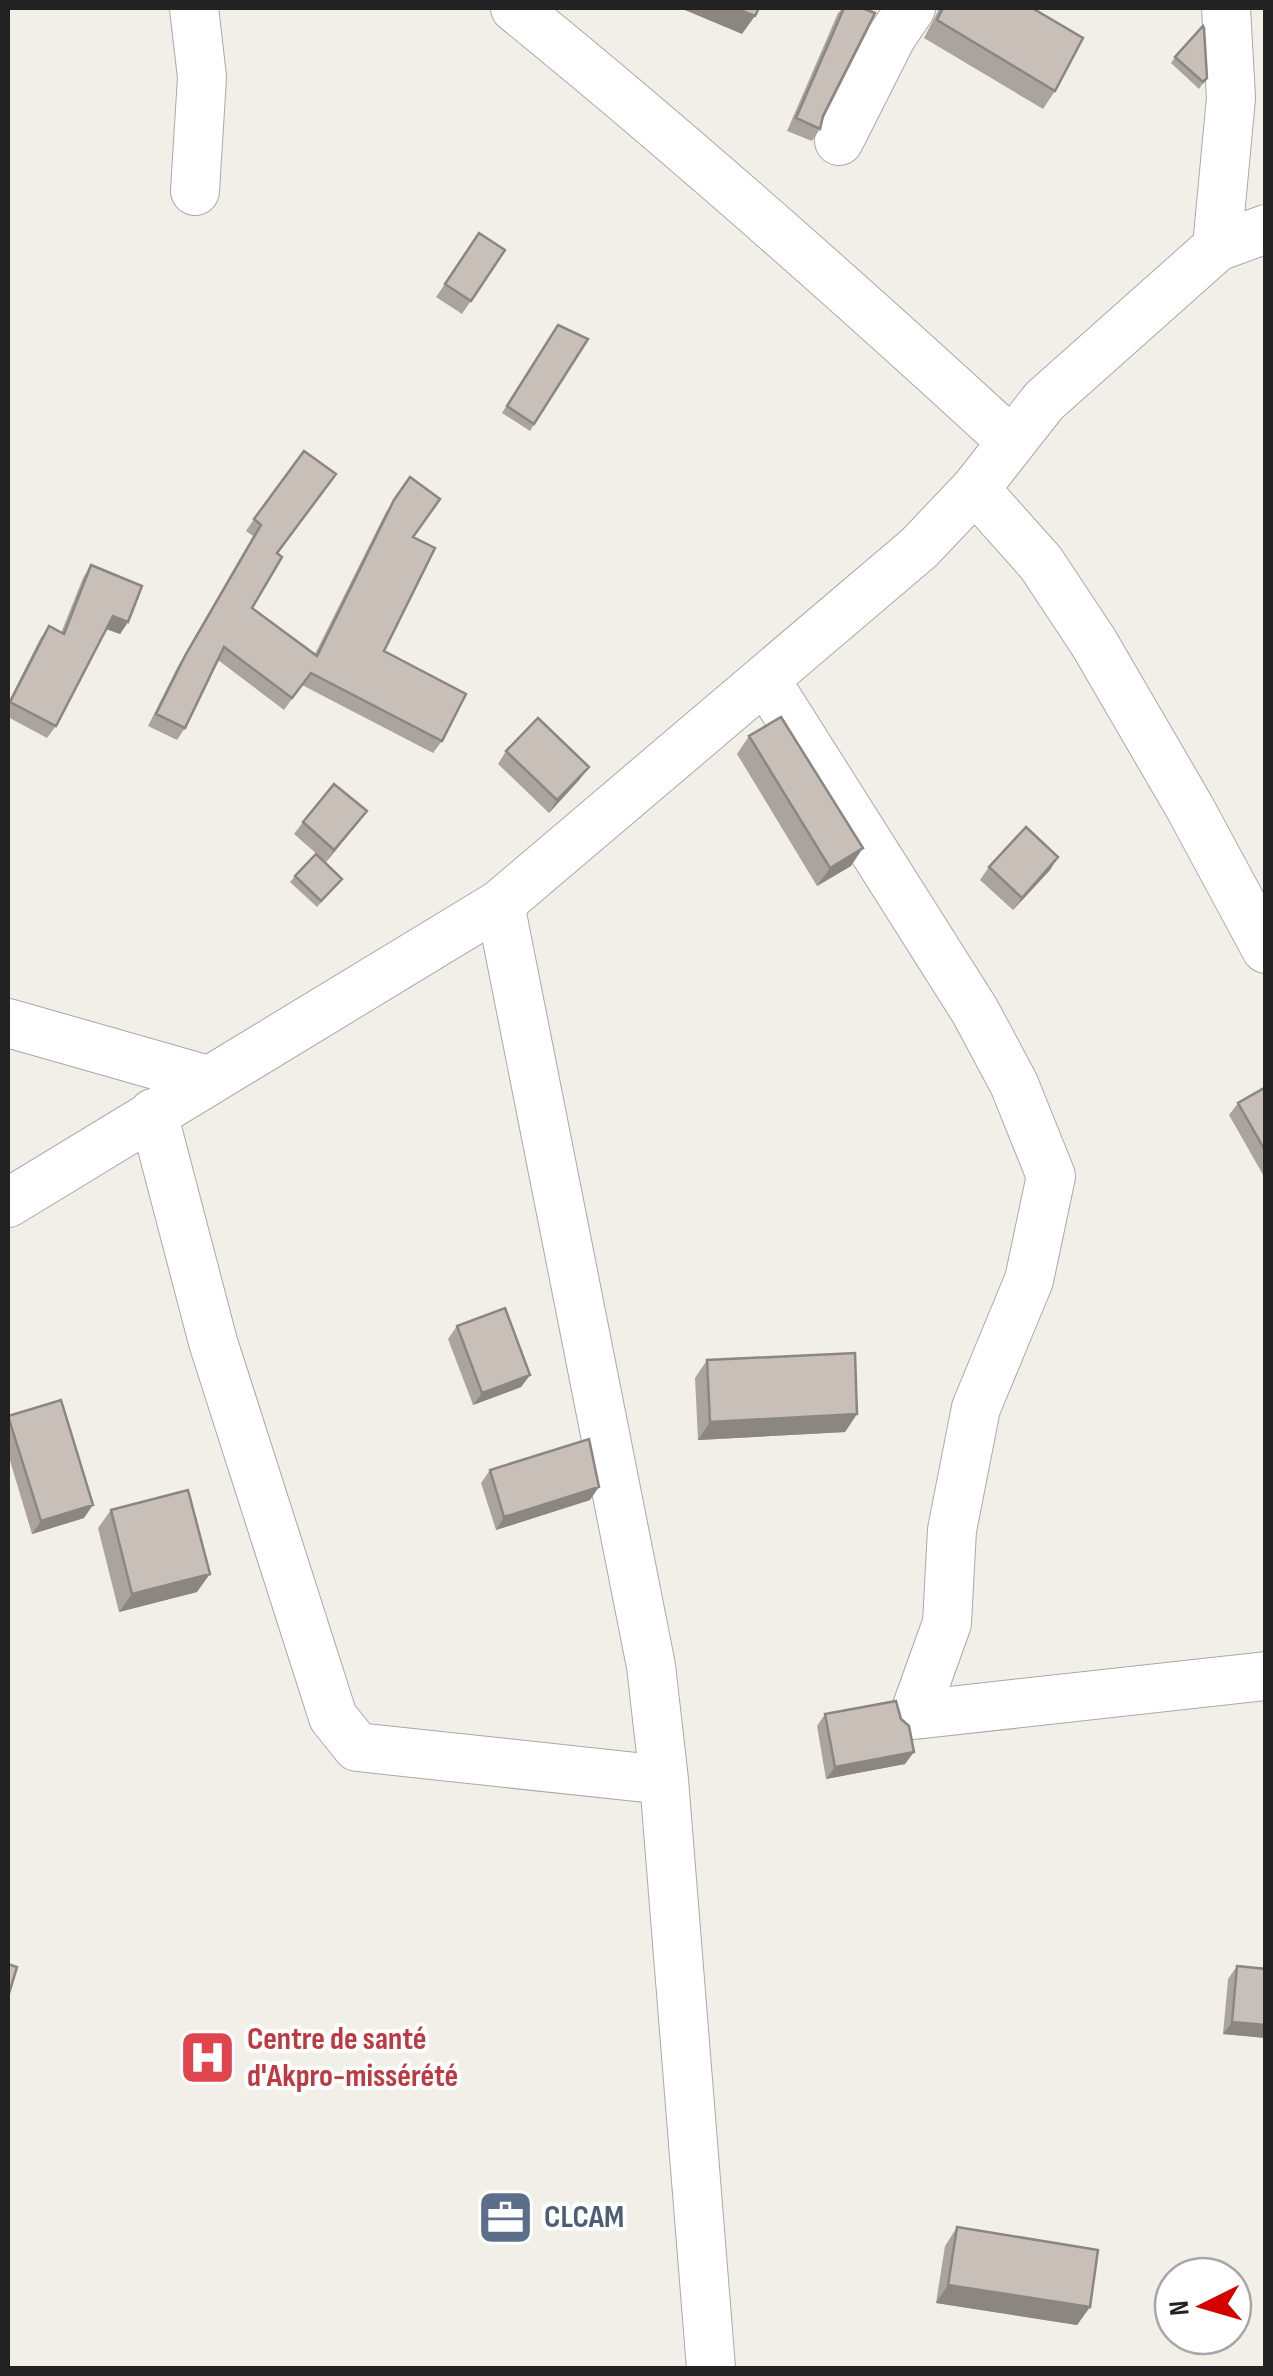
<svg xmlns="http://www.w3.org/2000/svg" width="1273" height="2376" viewBox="0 0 1273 2376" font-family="'Sofia Sans Condensed',sans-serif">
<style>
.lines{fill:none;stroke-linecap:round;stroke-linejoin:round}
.minor-casing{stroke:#a9a9a9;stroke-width:50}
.minor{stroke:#fff;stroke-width:48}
.wall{fill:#aba49e}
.shaded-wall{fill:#8b8681}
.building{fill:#c7bfb8;stroke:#8b8681;stroke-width:2.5}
.labels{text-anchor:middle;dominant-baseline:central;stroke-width:8;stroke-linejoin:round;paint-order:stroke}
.health-label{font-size:32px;font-weight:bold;fill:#be3a42;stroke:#fff;text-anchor:start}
.service-label{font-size:32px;font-weight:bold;fill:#4e5e75;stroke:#fff;text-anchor:start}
</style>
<rect width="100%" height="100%" fill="#f2efe9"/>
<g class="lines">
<defs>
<path id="minor" d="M194 8 202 77 195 191
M515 8C686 147 850 293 1012 442
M839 141 892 36 911 8
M1217 247 1231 98 1226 8
M975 489 1041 563 1094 643 1190 808 1266 949
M765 679 975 1011 1014 1084 1051 1176 1029 1280 976 1408 952 1530 947 1623 914 1715 1266 1676
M500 904 651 1666 664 1780 711 2368
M8 1023 208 1080
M153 1113 213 1342 333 1717 357 1747 664 1780
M8 1203 500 904 919 548 975 489 1044 401 1217 247 1266 229"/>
</defs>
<use href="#minor" class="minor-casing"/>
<use href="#minor" class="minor"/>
</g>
<path class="wall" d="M843 8H862L823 116 820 129 812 141 787 131 838 13Z
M937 8H1032L1055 91 1043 109 924 38 938 11Z
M1175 57 1207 78 1199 89 1171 63Z
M479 234 505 250 462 314 436 297Z
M558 325 588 339 530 431 502 413Z
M336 474 277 553 252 608 315 654 386 512 410 477 413 537 384 651 442 741 433 753 302 685 284 710 218 660 185 728 177 740 148 726 178 666 253 536 246 531 254 519Z
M91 565 128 622 120 634 106 629 56 726 47 738 8 717V703L40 639 49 626 61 633 83 578Z
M749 736 851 866 817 886 737 754Z
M506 751 580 779 549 813 498 764Z
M303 822 358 823 326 862 294 834Z
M1058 857 1050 870 1013 910 980 880 989 867Z
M295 876 342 879 317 907 290 882Z
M1266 1087V1180L1229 1115 1238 1103Z
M457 1326 530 1375 521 1387 473 1405 448 1339Z
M707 1360 857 1414 845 1432 698 1440 695 1378Z
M8 1416 84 1518 32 1534 8 1454Z
M490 1470 590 1500 496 1530 481 1483Z
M111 1510 197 1592 119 1612 98 1528Z
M825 1714 905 1764 826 1779 817 1726Z
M1237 1966 1266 1969V2038L1223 2034 1228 1979Z
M957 2227 1090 2307 1077 2325 936 2303 945 2246Z"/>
<path class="shaded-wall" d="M680 8H735L755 16 742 34Z
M113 616 128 622 120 634 104 628Z
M589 767 580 779 549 813 557 800Z
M367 811 358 823 326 862 334 850Z
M863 848 851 866 817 886 830 868Z
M1058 857 1050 870 1013 910 1022 898Z
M530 1375 521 1387 473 1405 482 1393Z
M857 1414 845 1432 698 1440 710 1422Z
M599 1487 590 1500 496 1530 504 1517Z
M93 1505 84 1518 32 1534 41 1521Z
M210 1574 197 1592 119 1612 132 1594Z
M914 1752 905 1764 826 1779 835 1767Z
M1232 2022 1266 2025V2038L1223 2034Z
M948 2285 1090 2307 1077 2325 936 2303Z"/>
<path class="building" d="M735 8H759L755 16Z
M844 8H862L875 13 823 116 820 129 796 118Z
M943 8H1032L1083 38 1055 91 937 20Z
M1203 26 1204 28 1207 78 1203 82 1175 57Z
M479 233 505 250 471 301 445 284Z
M558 325 588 339 534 424 507 406Z
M304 451 336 474 277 553 282 557 252 608 317 656 394 500 410 477 440 499 413 537 435 548 384 651 466 694 442 741 311 673 292 698 224 647 185 728 156 714 186 654 261 525 254 519Z
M91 565 142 586 128 622 113 616 56 726 10 702 49 626 64 634Z
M781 717 863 848 830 868 749 736Z
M538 718 589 767 557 800 506 751Z
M334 784 367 811 334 850 303 822Z
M1026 827 1058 857 1022 898 989 867Z
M316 854 342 879 321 901 295 876Z
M1266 1087V1152L1238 1103Z
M505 1308 530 1375 482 1393 457 1326Z
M855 1353 857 1414 710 1422 707 1360Z
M61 1400 93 1505 41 1521 8 1416Z
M589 1439 599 1487 504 1517 490 1470Z
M188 1490 210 1574 132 1594 111 1510Z
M896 1701 901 1719 909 1726 914 1752 835 1767 825 1714Z
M8 1964 17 1967 8 1997Z
M1237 1966 1266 1969V2025L1232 2022Z
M957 2227 1098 2250 1090 2307 948 2285Z"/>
<defs>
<symbol id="hospital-square" viewBox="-11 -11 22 22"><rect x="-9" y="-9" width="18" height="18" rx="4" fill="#e0444e" stroke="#fff"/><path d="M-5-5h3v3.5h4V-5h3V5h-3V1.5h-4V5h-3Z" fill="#fff"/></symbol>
<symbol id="office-square" viewBox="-11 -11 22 22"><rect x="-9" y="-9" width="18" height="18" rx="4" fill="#5c6f8a" stroke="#fff"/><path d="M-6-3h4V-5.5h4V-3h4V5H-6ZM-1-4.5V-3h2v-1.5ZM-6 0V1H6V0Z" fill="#fff"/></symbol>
</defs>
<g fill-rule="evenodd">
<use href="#hospital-square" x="176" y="2026" width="63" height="63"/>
<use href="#office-square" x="474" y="2186" width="63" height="63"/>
</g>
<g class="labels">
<g class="health-label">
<text x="247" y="2039">Centre de santé<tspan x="247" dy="37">d'Akpro-missérété</tspan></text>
</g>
<g class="service-label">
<text x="544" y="2217">CLCAM</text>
</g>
</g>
<rect width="1273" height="2376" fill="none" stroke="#222222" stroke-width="20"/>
<g transform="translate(1203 2306) rotate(265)"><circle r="48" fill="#ffffff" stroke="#a7a7a7" stroke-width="2.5"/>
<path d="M0-8L18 38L0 25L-18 38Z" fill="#d40000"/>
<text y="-15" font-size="28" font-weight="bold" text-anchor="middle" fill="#222222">N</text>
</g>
</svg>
